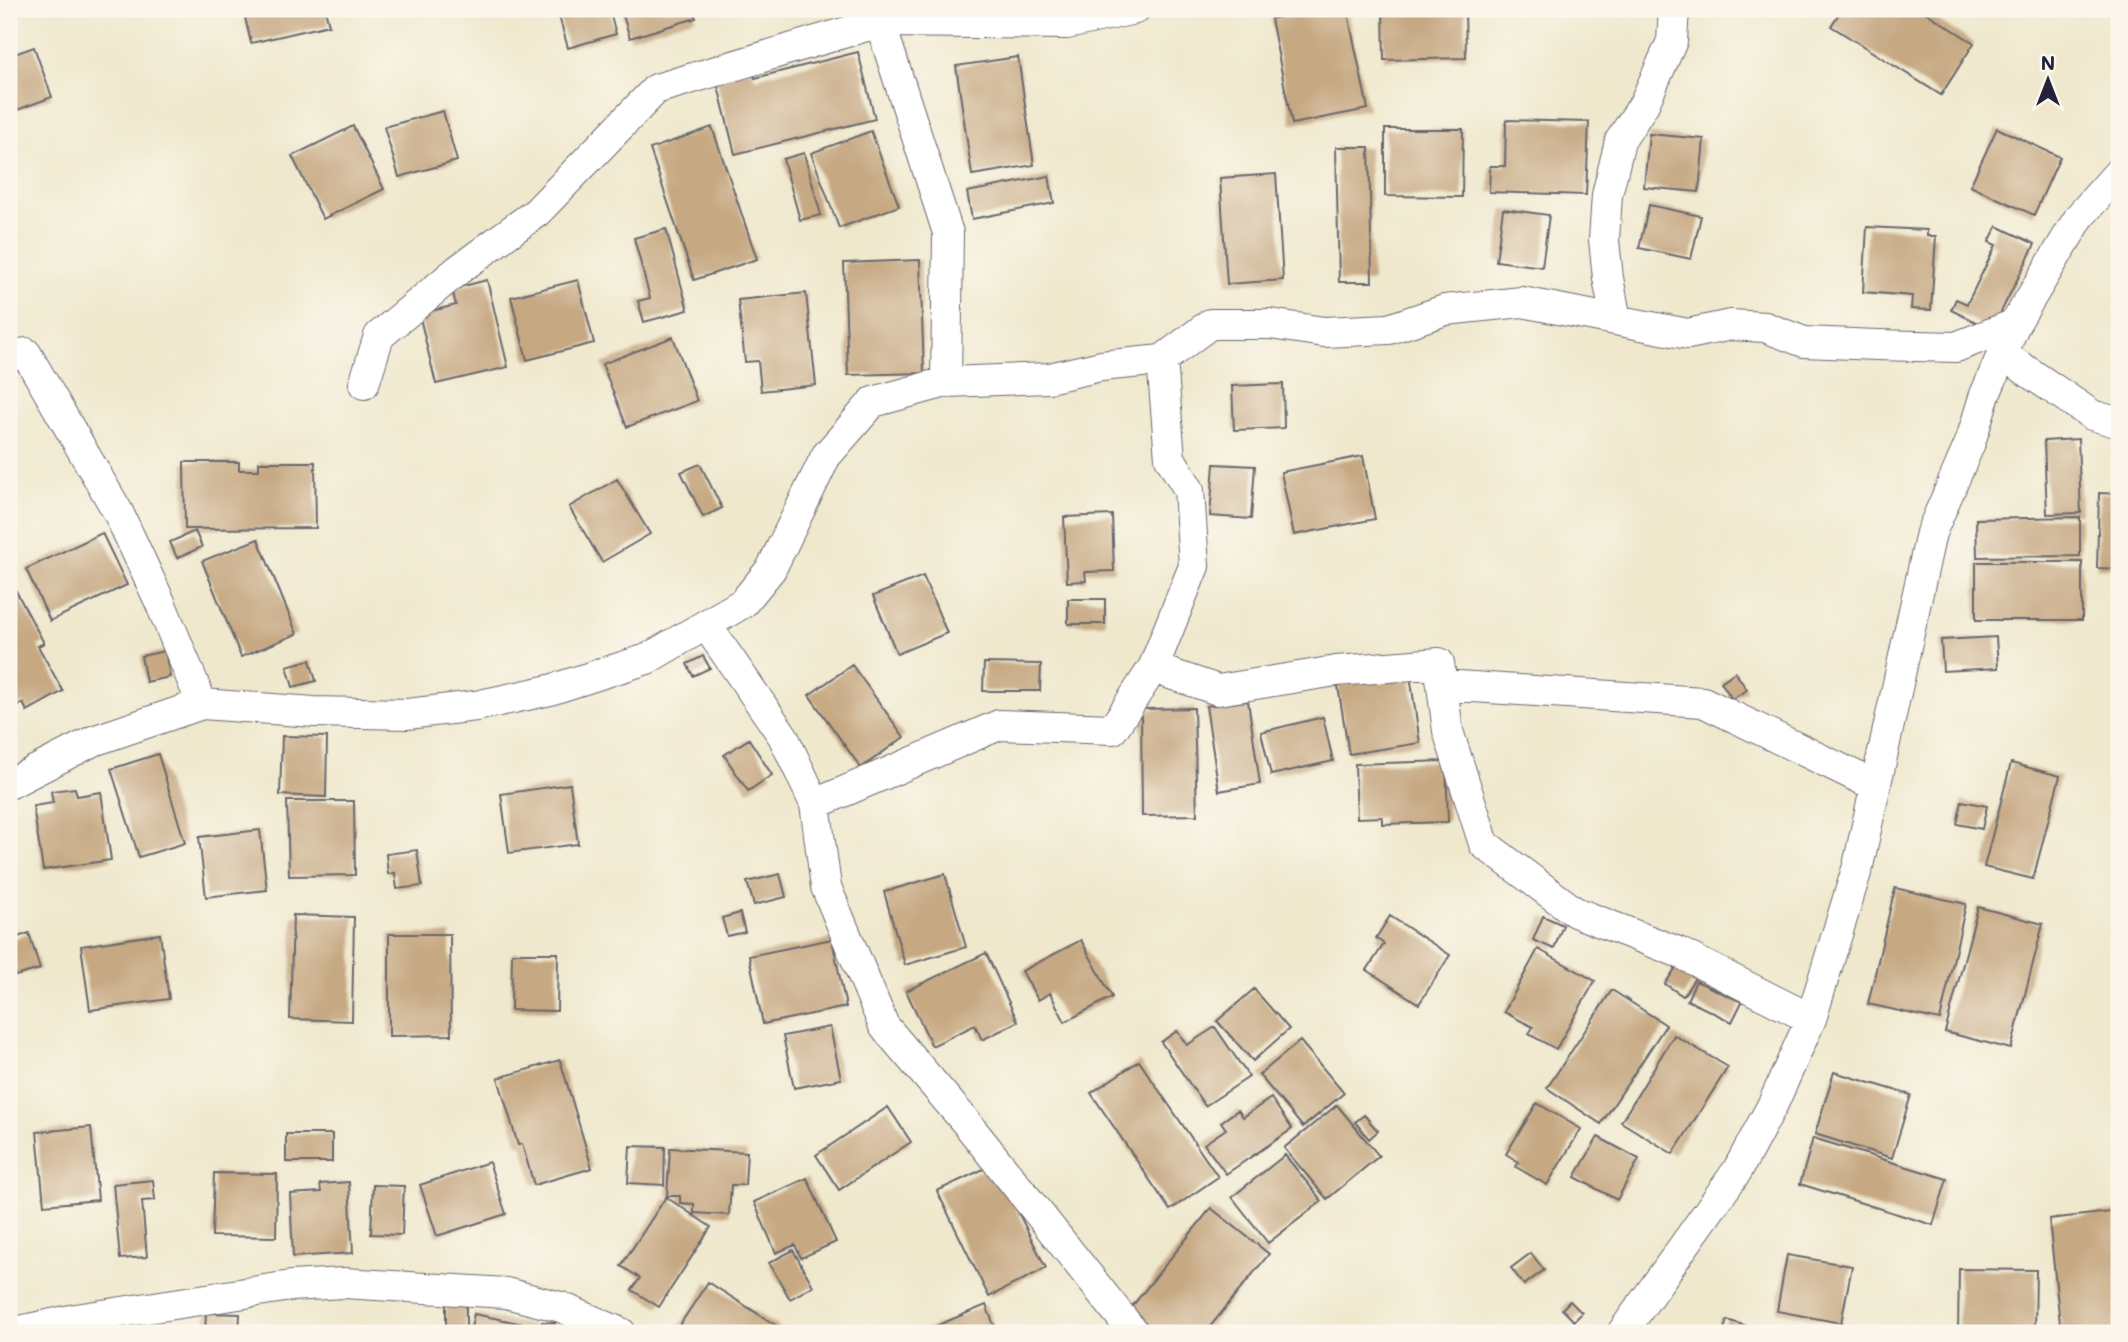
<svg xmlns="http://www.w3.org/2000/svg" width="2128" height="1342" viewBox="0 0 2128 1342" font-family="Mali,sans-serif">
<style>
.building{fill:#c6a882}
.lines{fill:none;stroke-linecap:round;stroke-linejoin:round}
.street-casing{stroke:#6a676e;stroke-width:32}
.street{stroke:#fff;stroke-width:30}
</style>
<rect width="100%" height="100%" fill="#fbf7ec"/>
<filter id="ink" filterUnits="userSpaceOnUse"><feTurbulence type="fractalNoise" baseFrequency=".0143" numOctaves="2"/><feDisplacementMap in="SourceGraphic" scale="14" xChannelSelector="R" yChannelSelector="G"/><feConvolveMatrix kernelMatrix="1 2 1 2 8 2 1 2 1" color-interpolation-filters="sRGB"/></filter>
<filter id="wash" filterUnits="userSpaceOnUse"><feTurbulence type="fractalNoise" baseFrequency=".00686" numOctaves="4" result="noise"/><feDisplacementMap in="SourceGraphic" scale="28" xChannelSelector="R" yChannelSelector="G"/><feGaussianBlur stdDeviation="1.57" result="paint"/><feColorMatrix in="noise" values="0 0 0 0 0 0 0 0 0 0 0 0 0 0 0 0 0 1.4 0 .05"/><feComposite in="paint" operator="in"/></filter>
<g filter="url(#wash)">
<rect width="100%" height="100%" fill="#efe8cd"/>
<g id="blocks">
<path class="building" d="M243 9H325L329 25 251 43Z
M557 9H609L616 34 568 48Z
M621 9H693L696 18 630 38Z
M1320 9H1347L1368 109 1292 124 1271 19Z
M1383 9H1465L1466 58 1384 60Z
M1842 9H1920L1974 43 1941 95 1831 26Z
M34 47 52 97 9 113V56Z
M858 52 875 119 735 154 716 78 752 69 755 78Z
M1018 57 1034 165 972 175 956 66Z
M443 111 457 161 399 177 384 127Z
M1506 120 1589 122 1586 195 1489 192 1490 166H1505Z
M353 126 384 189 323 219 292 156Z
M712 127 757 259 694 280 650 149Z
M1997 128 2060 157 2034 215 1970 186Z
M1385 129H1463L1462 197 1385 196Z
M871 131 899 206 839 228 811 153Z
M1649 134 1704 139 1699 192 1644 187Z
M1336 147H1369L1372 282H1339Z
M804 153 821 215 800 220 783 159Z
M1276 174 1283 280 1227 284 1220 178Z
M1049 176 1054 203 972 219 967 192Z
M1649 205 1701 216 1691 259 1639 248Z
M1503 209 1549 215 1542 267 1496 261Z
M1997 226 2035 244 1992 330 1951 310 1956 299 1967 304 1996 245 1989 242Z
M1867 227 1927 230V236H1936L1931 310 1911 309 1912 296 1863 292Z
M666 229 688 310 644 322 638 301 650 298 634 238Z
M920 260 924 373 848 375 844 263Z
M487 280 508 367 436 384 419 314 456 305 452 289Z
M578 280 594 343 527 360 511 297Z
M806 293 816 385 761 391 758 361 745 362 738 300Z
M673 337 697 401 627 427 602 364Z
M1283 384 1284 428 1234 430 1232 386Z
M2078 439 2081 513 2047 514 2044 441Z
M1363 456 1375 519 1294 535 1281 472Z
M184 462H239V470H259V462H315L316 528 185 529Z
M700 464 722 508 703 517 681 472Z
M1214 464 1255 466 1251 519 1210 516Z
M617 479 650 534 602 562 569 507Z
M2099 493 2119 494V569L2097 568Z
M1112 515 1114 571 1085 572 1086 581 1067 582 1064 517Z
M2080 517V556L1977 557 1976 519Z
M195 531 202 547 177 558 170 542Z
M102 533 127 585 50 621 26 569Z
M258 539 297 634 241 657 202 561Z
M1976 562H2082V620H1976Z
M923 576 947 633 897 654 873 596Z
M9 578 44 643 38 646 63 691 27 711 23 703 9 711Z
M1068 599H1105V624H1068Z
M1996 637 1998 668 1943 671 1941 640Z
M165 651 170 677 146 682 141 656Z
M703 656 710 668 693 676 687 664Z
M310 660 316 681 293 687 287 666Z
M984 663 1041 664 1040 691H983Z
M852 665 904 737 861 768 809 695Z
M1735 672 1747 690 1732 699 1721 682Z
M1410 675 1420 743 1349 754 1338 686Z
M1248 701 1260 784 1219 791 1206 706Z
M1194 708 1197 815 1142 816 1141 709Z
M1323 717 1333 761 1271 775 1261 732Z
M282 736 327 737 326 797 280 795Z
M749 739 772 775 748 791 724 755Z
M158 754 185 843 139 857 111 769Z
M1446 761 1448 822 1382 824V817L1357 818 1355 764Z
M2011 763 2060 776 2033 879 1984 867Z
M570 784 578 844 509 853 501 794Z
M75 788 77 796 101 792 111 860 43 870 33 806 53 803 51 791Z
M287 801H354L355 875 289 876Z
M1962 801 1987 806 1982 829 1957 824Z
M260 830 267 890 206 897 199 837Z
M417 850 422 886 397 889 395 873 388 874 386 854Z
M780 874 786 897 754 905 747 882Z
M945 874 966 947 905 965 884 892Z
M1895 888 1966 904 1940 1020 1868 1004Z
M1978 907 2043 924 2011 1049 1945 1032Z
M740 913 745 932 727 936 722 918Z
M293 915 354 917 352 1021 290 1019Z
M1390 916 1450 955 1419 1004 1367 970 1384 944 1376 938Z
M1543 916 1563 925 1554 949 1533 940Z
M29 933 40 969 15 976 9 953V940Z
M160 934 169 999 90 1010 81 946Z
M389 934H450L451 1035 389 1036Z
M832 939 846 1007 763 1024 749 956Z
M1081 940 1112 997 1065 1022 1050 993 1038 1000 1022 971Z
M1538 949 1595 981 1556 1049 1529 1034 1533 1027 1504 1012Z
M512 953H558L557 1011 511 1010Z
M986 953 1018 1022 982 1040 975 1025 932 1046 906 991Z
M1677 966 1695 978 1683 996 1665 984Z
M1696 981 1742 1002 1732 1022 1687 1000Z
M1254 989 1289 1029 1253 1061 1217 1021Z
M1612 990 1666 1025 1601 1124 1547 1088Z
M830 1027 841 1079 794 1088 783 1036Z
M1215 1027 1249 1077 1205 1106 1161 1042 1177 1031 1187 1045Z
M1674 1035 1728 1067 1673 1154 1621 1122Z
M1300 1041 1344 1093 1303 1127 1259 1075Z
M560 1060 592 1168 534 1185 522 1144 518 1145 498 1078Z
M1139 1061 1218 1177 1170 1210 1091 1093Z
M1834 1072 1911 1095 1892 1158 1815 1134Z
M1271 1098 1292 1129 1226 1174 1204 1144 1226 1129 1221 1122 1238 1110 1243 1117Z
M1537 1103 1581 1129 1547 1185 1516 1167 1519 1162 1506 1154Z
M1337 1105 1379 1156 1327 1199 1284 1148Z
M888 1107 911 1142 839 1190 816 1155Z
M1364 1115 1378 1131 1369 1139 1355 1122Z
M91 1127 98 1200 44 1205 37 1132Z
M286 1134H332V1162H286Z
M1598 1137 1639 1159 1617 1200 1575 1177Z
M1813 1138 1947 1179 1933 1225 1800 1184Z
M630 1146 665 1147 664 1185 628 1183Z
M670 1148 747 1152 745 1185H731L729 1215 694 1213V1204L680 1203V1196H667Z
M1285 1155 1322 1201 1268 1243 1232 1197Z
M489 1162 506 1214 437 1236 420 1185Z
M994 1164 1046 1268 989 1297 937 1191Z
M214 1173 277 1174 276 1237 212 1236Z
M807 1178 836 1242 801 1258 795 1245 776 1253 754 1202Z
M153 1180 155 1200 142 1201 147 1257 120 1259 113 1184Z
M349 1182 353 1253 293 1257 290 1194 321 1192 320 1184Z
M373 1185 404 1186 402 1235 371 1234Z
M666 1197 711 1227 659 1307 632 1290 640 1278 621 1266Z
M1211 1208 1269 1254 1205 1333H1159L1129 1310Z
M2119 1211V1333H2061L2049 1219Z
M793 1250 813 1286 790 1299 769 1263Z
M1531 1253 1544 1270 1524 1285 1511 1268Z
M1787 1255 1852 1266 1841 1323 1777 1311Z
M1959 1269 2036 1270 2035 1333H1958Z
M708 1282 788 1333H690L679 1326Z
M1570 1301 1582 1313 1574 1321 1562 1309Z
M446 1303H466V1330H446Z
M986 1305 997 1333H919Z
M206 1313 240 1314 239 1333H205Z
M474 1314 534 1326 533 1333H470Z
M1727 1320 1769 1333H1723Z
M542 1322 555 1323 554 1333H541Z"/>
</g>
</g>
<g filter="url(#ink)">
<use href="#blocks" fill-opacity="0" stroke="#6a676e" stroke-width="2"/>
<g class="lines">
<defs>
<path id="street" d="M872 9 880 22 948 233 946 382
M1616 320 1608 278 1604 240 1607 195 1620 141 1644 104 1672 41 1674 9
M2002 354 2092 415 2119 423
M9 356 26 353 118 512 160 602 202 704
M364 384 379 336 458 270 537 212 656 89 880 22 1067 24 1135 9
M707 626 783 736 815 804 826 887 884 1026 965 1121 1134 1333
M1153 668 1218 690 1336 671 1439 663 1448 731 1484 844 1575 912 1678 952 1811 1019
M1443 685 1703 702 1876 786
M9 784 93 741 202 704 314 712 407 714 476 706 550 690 647 659 743 603 771 569 826 456 873 402 946 382 1049 378 1101 366 1162 360 1210 324H1270L1324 332 1389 329 1445 310 1522 302 1688 334 1731 325 1765 327 1804 342 1877 345 1956 347 2015 324
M815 804 999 725 1113 729 1153 668 1194 566 1189 490 1170 458 1162 360
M10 1333 76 1319 291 1286 344 1283 506 1293 561 1307 621 1333
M1622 1333 1737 1171 1773 1104 1811 1019 1858 866 1931 533 1970 443 1984 397 2015 324 2080 216 2119 172"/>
</defs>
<use href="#street" class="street-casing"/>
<use href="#street" class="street"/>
</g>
</g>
<rect width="2128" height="1342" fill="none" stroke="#fbf7ec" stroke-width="35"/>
<g transform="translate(2048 80)" stroke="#fbf7ec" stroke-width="5" paint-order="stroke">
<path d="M0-5L12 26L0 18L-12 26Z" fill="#22223b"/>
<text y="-10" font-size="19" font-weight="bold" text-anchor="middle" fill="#22223b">N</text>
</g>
</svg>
